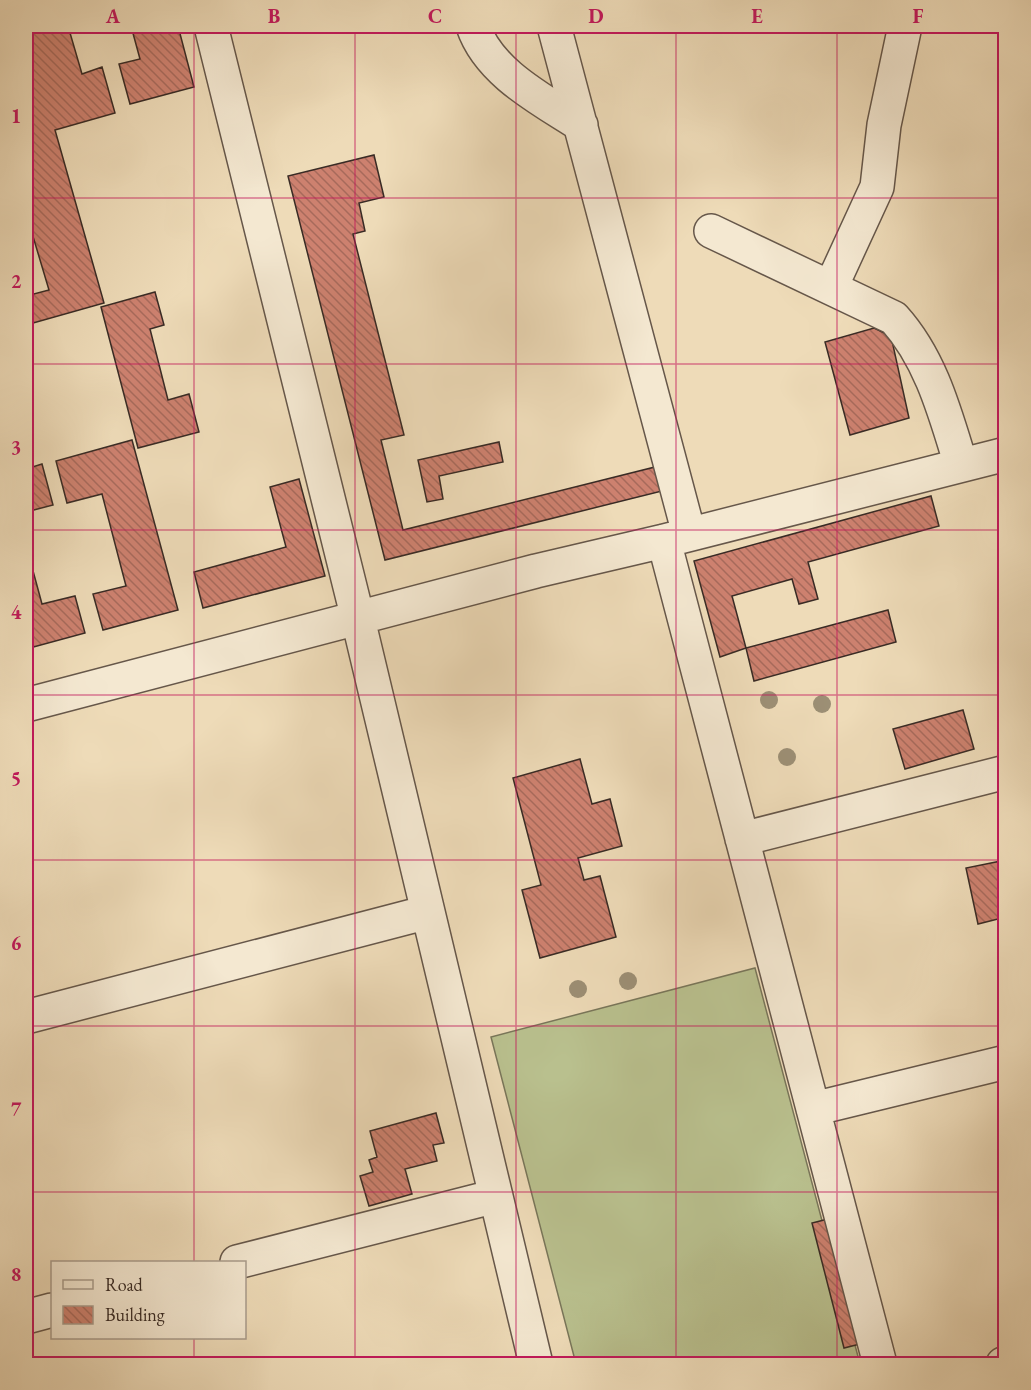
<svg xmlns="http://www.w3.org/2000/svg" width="1031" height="1390" viewBox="0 0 1031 1390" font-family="'EB Garamond',serif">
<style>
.grass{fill:#b9c08e;stroke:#79765a;stroke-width:1.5}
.building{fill:url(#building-back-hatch);stroke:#392b25;stroke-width:1.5}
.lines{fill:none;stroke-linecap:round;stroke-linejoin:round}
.minor-casing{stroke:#66574a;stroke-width:36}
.minor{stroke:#f4e8d1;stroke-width:33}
.tree{fill:#9c8f75}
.grid{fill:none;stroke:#c2185b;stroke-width:1.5;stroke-opacity:0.55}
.neatline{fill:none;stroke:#c2185b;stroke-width:2}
.grid-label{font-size:20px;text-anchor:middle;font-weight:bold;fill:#c2185b}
</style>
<defs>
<pattern id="building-back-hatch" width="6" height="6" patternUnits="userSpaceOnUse" patternTransform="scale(1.5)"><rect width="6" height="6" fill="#cd816f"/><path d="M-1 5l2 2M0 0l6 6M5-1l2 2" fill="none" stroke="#a76a5b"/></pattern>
</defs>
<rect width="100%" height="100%" fill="#eedbb8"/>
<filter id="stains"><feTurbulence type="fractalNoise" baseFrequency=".00333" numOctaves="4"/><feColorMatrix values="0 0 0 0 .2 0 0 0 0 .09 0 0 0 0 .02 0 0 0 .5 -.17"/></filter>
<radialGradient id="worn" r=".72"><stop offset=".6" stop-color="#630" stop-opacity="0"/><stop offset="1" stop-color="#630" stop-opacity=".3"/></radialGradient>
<path class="grass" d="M755 968 860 1364H576L491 1037Z"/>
<path class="building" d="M26 26H68L82 74 102 67 115 113 55 130 104 303 26 325V296L49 290 26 213V101L28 100 26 91Z
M131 26H178L194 87 130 104 119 64 140 59Z
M374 155 384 197 359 203 365 231 353 234 404 435 381 440 403 530 667 464 674 488 385 560 288 176Z
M155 292 164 325 150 329 168 400 189 394 199 432 138 448 101 307Z
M874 328 891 336 909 418 850 435 825 342Z
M132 440 178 610 103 630 93 594 126 586 102 494 67 503 56 461Z
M499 442 503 462 439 476 443 499 427 502 418 460Z
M42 464 53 505 26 512V469Z
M299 479 325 576 203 608 194 572 286 547 270 487Z
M931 496 939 526 808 562 818 599 799 604 792 579 732 596 746 648 720 657 694 561Z
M26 545 42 604 75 596 85 633 26 649Z
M888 610 896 642 754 681 746 648Z
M963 710 974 749 905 769 893 729Z
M580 759 592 804 610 799 622 846 578 858 584 880 600 876 616 937 540 958 522 890 541 885 513 778Z
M1006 860V917L978 924 966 868Z
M436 1113 444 1143 433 1145 437 1161 405 1169 412 1194 369 1206 360 1176 373 1172 369 1160 377 1157 370 1131Z
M832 1218 864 1343 844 1348 812 1223Z"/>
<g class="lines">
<defs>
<path id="minor" d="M211 26 358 619 536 1364
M473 26C489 73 541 99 581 125
M554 26 689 534
M711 231 894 318C931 359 945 413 961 465
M831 287 877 187 884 125 905 26
M664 541 880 1364
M26 705 536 571 664 541 1006 454
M742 839 1006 772
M26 1017 428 912
M813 1109 1006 1062
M237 1262 496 1196
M26 1317 52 1310
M1003 1364H1006"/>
</defs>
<use href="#minor" class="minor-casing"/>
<use href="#minor" class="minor"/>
</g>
<g class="tree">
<circle cx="769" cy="700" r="9"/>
<circle cx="822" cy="704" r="9"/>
<circle cx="787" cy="757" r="9"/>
<circle cx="628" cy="981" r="9"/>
<circle cx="578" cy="989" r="9"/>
</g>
<path class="grid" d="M194 26V1262M355 26V1364M516 26V1364M676 26V1364M837 26V1364M26 198H1006M26 364H1006M26 530H1006M26 695H1006M26 860H1006M26 1026H1006M26 1192H1006M194 1338V1364"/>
<rect width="1031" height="1390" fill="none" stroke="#eedbb8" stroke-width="66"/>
<rect x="51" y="1261" width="195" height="78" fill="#f4e8d1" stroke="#a99c8c" stroke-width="1.5"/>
<rect x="63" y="1280" width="30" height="9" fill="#f4e8d1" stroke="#a99c8c" stroke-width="1.5"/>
<text x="105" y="1291" font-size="18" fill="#392b25">Road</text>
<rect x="63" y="1306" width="30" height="18" fill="url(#building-back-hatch)" stroke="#a99c8c" stroke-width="1.5"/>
<text x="105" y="1321" font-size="18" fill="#392b25">Building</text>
<rect x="33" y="33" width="965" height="1324" class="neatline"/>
<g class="grid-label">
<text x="113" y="23">A</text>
<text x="274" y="23">B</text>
<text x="435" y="23">C</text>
<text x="596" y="23">D</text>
<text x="757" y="23">E</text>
<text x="918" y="23">F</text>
<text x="16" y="123">1</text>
<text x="16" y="288">2</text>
<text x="16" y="454">3</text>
<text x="16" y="619">4</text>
<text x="16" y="785">5</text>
<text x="16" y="950">6</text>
<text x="16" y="1116">7</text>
<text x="16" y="1281">8</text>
</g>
<rect width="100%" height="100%" filter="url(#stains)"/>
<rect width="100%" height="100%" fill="url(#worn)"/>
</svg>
